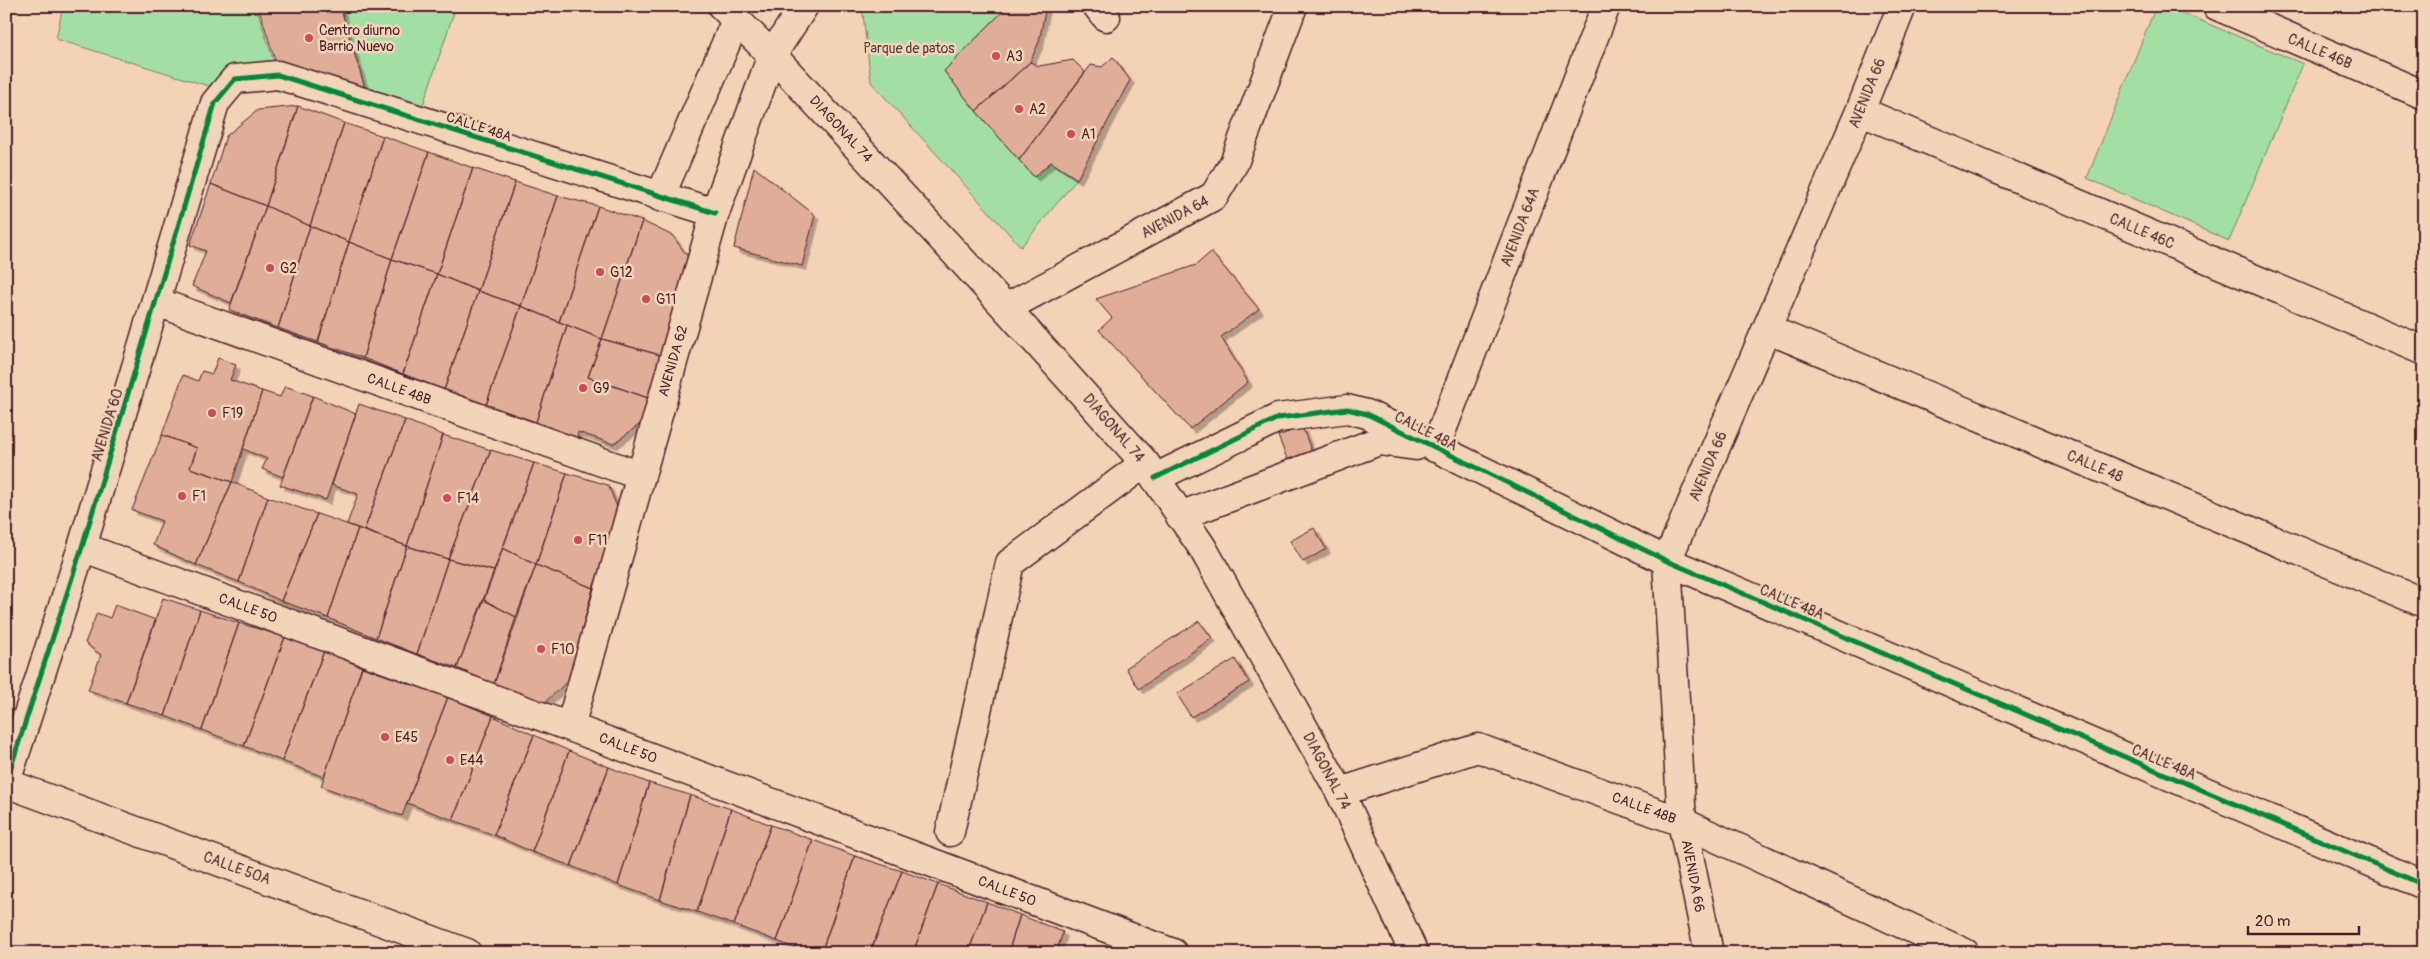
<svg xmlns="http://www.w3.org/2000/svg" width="2430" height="959" viewBox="0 0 2430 959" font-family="Pangolin,sans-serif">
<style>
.green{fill:#a3dfa5;stroke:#767f68}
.building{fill:#e0ad98;stroke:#4a1f2b;filter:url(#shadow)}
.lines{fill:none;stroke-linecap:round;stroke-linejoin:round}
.minor-casing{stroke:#4a1f2b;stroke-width:31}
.tertiary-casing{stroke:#4a1f2b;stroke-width:31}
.minor{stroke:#f2d5b8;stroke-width:28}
.tertiary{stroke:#f2d5b8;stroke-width:28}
.cycleway-casing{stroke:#f2d5b8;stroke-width:8}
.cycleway{stroke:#00873e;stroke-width:5}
.poi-dot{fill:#d1495b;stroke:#f2d5b8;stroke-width:2}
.labels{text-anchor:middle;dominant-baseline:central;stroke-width:5;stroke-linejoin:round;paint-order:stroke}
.poi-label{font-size:14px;fill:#4a1f2b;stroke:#f2d5b8;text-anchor:start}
.park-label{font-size:14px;fill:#573c3d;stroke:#f2d5b8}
.street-label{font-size:14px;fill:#4a1f2b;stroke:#f2d5b8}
</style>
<defs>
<filter id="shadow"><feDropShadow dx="4.5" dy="4.5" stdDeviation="0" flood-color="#0004"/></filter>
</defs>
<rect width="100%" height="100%" fill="#f4d2b6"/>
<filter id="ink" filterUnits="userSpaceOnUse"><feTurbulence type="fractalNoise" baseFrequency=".02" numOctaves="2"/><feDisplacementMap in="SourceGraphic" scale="10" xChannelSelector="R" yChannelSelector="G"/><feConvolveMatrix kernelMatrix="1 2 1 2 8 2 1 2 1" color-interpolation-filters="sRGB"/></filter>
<g filter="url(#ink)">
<path class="green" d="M63 6H256L278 75 225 91 56 39Z
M340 6H456L418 120 368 98Z
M862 6H1008L944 71 976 111 1034 177 1051 162 1077 179 1021 247 871 82Z
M2156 6H2166L2303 64 2229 241 2087 178Z"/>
<path class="building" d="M258 6H340L368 98 278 69Z
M1008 6H1046L1039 42 1030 62 976 111 944 71Z
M1113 57 1130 80 1077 179 1051 162 1034 177 1019 160 1091 65 1102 67Z
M1073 60 1085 72 1019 160 976 111 1030 62 1039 66Z
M298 106 266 206 211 184 226 136 258 110Z
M298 106 344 123 310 226 266 206Z
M344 123 383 136 349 242 310 226Z
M383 136 429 152 392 259 349 242Z
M429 152 473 168 437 274 392 259Z
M754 167 815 215 802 266 734 248Z
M473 168 515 182 478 291 437 274Z
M515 182 558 196 521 306 478 291Z
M211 184 266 206 231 303 192 286 206 251 190 245Z
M558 196 598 206 559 322 521 306Z
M266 206 310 226 278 328 229 310Z
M598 206 642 221 602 339 559 322Z
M642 221 673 236 690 260 660 355 602 339Z
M310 226 349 242 318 342 278 328Z
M349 242 392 259 363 358 318 342Z
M1211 252 1259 309 1221 337 1248 382 1190 429 1099 330 1112 318 1096 299 1196 265Z
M392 259 437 274 403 374 363 358Z
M437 274 478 291 444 390 403 374Z
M478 291 521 306 486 405 444 390Z
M521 306 567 325 536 422 486 405Z
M567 325 602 339 588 377 651 399 643 422 613 444 578 432 577 439 536 422Z
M602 339 660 355 651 399 588 377Z
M218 358 236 365 230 380 262 391 232 482 190 468 197 448 162 435 183 375 198 381 202 371 212 374Z
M285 386 313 396 283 477 262 469 267 459 243 449 262 391 280 397Z
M313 396 356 414 326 500 280 485Z
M359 404 405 420 364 531 347 524 358 494 332 485Z
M405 420 443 435 407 546 364 531Z
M1302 427 1312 452 1288 461 1278 436Z
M162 435 197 448 190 468 232 482 196 565 153 545 162 521 132 510Z
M443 435 491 450 448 559 407 546Z
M491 450 534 463 494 571 448 559Z
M534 463 567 473 536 565 503 548Z
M567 473 608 485 620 514 593 588 536 565Z
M232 482 268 497 239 582 196 565Z
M268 497 317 514 281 601 239 582Z
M317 514 358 528 328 618 281 601Z
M358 528 407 546 376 638 328 618Z
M1314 528 1326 549 1303 562 1290 541Z
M407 546 448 559 417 654 376 638Z
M503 548 536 565 516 617 484 600Z
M448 559 494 571 457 668 417 654Z
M536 565 593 588 569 680 544 703 494 684Z
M163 598 200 610 165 716 126 703Z
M484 600 516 617 494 684 457 668Z
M115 605 156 620 126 703 88 690 101 655 85 643 97 613 110 618Z
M200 610 239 623 202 730 165 716Z
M1199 621 1212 638 1139 689 1126 668Z
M239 623 285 637 244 746 202 730Z
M285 637 324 651 282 761 244 746Z
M324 651 362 667 324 777 282 761Z
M1235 659 1249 682 1191 717 1177 694Z
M362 667 448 697 402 816 321 786Z
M448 697 493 716 453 820 407 803Z
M493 716 534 735 494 835 453 820Z
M534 735 569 751 532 852 494 835Z
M569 751 609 767 571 866 532 852Z
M609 767 649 783 618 885 571 866Z
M649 783 690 795 660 900 618 885Z
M690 795 731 809 697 912 660 900Z
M731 809 771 825 734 925 697 912Z
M771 825 813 840 777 941 734 925Z
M813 840 855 856 821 953H807L777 941Z
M855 856 902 871 870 953H821Z
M902 871 938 884 913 953H870Z
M938 884 987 902 968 953H913Z
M987 902 1020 915 1008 953H968Z
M1020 915 1063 932 1056 953H1008Z"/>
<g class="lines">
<defs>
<path id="minor" d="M1097 6 1106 17
M2217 6 2424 95
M1860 111 2424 351
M660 197 736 20
M157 302 641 476
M1006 308 1214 196 1234 163 1293 6
M1767 329 2424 603
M1435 448 1606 6
M1155 478 1278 418 1347 409 1367 414 1667 561 2424 885
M1180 516 1379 441 1416 446
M82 547 570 727 1173 953
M570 727 715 213 772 55 804 6
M6 782 82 547 215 103 235 79 278 75 715 213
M6 783 467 953
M1340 792 1478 748 1682 822 1965 953
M950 832 1010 563 1145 463
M1709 953 1682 822 1667 561 1860 111 1902 6"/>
<path id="tertiary" d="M722 6 772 55 1006 308 1145 463 1202 547 1340 792 1414 953"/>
</defs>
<use href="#minor" class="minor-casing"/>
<use href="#tertiary" class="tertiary-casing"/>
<use href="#minor" class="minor"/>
<use href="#tertiary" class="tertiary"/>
<defs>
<path id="cycleway" d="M1155 478 1278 418 1347 409 1367 414 1667 561 2424 885
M6 782 82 547 215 103 235 79 278 75 715 213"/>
</defs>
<use href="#cycleway" class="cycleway-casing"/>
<use href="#cycleway" class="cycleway"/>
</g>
</g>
<g class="poi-dot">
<circle cx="309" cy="38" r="5"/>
<circle cx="996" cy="56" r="5"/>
<circle cx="1019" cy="109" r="5"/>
<circle cx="1071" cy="134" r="5"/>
<circle cx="270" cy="268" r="5"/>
<circle cx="600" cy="272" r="5"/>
<circle cx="646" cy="299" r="5"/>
<circle cx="583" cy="388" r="5"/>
<circle cx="212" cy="413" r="5"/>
<circle cx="182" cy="496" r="5"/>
<circle cx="447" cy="498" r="5"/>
<circle cx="578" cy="540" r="5"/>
<circle cx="541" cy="649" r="5"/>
<circle cx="385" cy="737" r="5"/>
<circle cx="450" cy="760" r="5"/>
</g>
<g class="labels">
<g class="poi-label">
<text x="319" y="30">Centro diurno<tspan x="319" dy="16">Barrio Nuevo</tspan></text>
<text x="1006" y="56">A3</text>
<text x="1029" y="109">A2</text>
<text x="1081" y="134">A1</text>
<text x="280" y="268">G2</text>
<text x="610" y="272">G12</text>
<text x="656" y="299">G11</text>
<text x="593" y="388">G9</text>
<text x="222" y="413">F19</text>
<text x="192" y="496">F1</text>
<text x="457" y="498">F14</text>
<text x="588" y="540">F11</text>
<text x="551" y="649">F10</text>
<text x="395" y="737">E45</text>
<text x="460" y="760">E44</text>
</g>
<g class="park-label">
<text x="909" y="48">Parque de patos</text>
</g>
<g class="street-label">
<text transform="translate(2320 51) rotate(23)">CALLE 46B</text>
<text transform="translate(1867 93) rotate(-68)">AVENIDA 66</text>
<text transform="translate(479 127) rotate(18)">CALLE 48A</text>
<text transform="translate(841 129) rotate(47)">DIAGONAL 74</text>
<text transform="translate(1175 217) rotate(-28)">AVENIDA 64</text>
<text transform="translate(1520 227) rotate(-69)">AVENIDA 64A</text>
<text transform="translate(2142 231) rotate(23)">CALLE 46C</text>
<text transform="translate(673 361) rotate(-74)">AVENIDA 62</text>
<text transform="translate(399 389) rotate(20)">CALLE 48B</text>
<text transform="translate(107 425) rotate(-73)">AVENIDA 60</text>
<text transform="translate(1114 428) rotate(49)">DIAGONAL 74</text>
<text transform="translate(1426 431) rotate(27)">CALLE 48A</text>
<text transform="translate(1708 466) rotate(-67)">AVENIDA 66</text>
<text transform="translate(2095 466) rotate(23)">CALLE 48</text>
<text transform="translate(1792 602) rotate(23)">CALLE 48A</text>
<text transform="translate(248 608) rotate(20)">CALLE 50</text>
<text transform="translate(628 748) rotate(21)">CALLE 50</text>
<text transform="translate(2164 762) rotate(23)">CALLE 48A</text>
<text transform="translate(1327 771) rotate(62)">DIAGONAL 74</text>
<text transform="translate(1644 808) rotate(20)">CALLE 48B</text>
<text transform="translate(237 868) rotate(20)">CALLE 50A</text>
<text transform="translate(1693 876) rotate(79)">AVENIDA 66</text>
<text transform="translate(1007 891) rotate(21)">CALLE 50</text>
</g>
</g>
<rect width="2430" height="959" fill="none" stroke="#f2d5b8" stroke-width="25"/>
<rect x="12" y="12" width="2405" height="934" fill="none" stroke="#4a1f2b" stroke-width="2" filter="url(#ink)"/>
<path d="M2248 926v8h111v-8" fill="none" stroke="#4a1f2b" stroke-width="2.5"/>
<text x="2255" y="926" font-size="15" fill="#4a1f2b" stroke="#f2d5b8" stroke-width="4" paint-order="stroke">20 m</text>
</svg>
